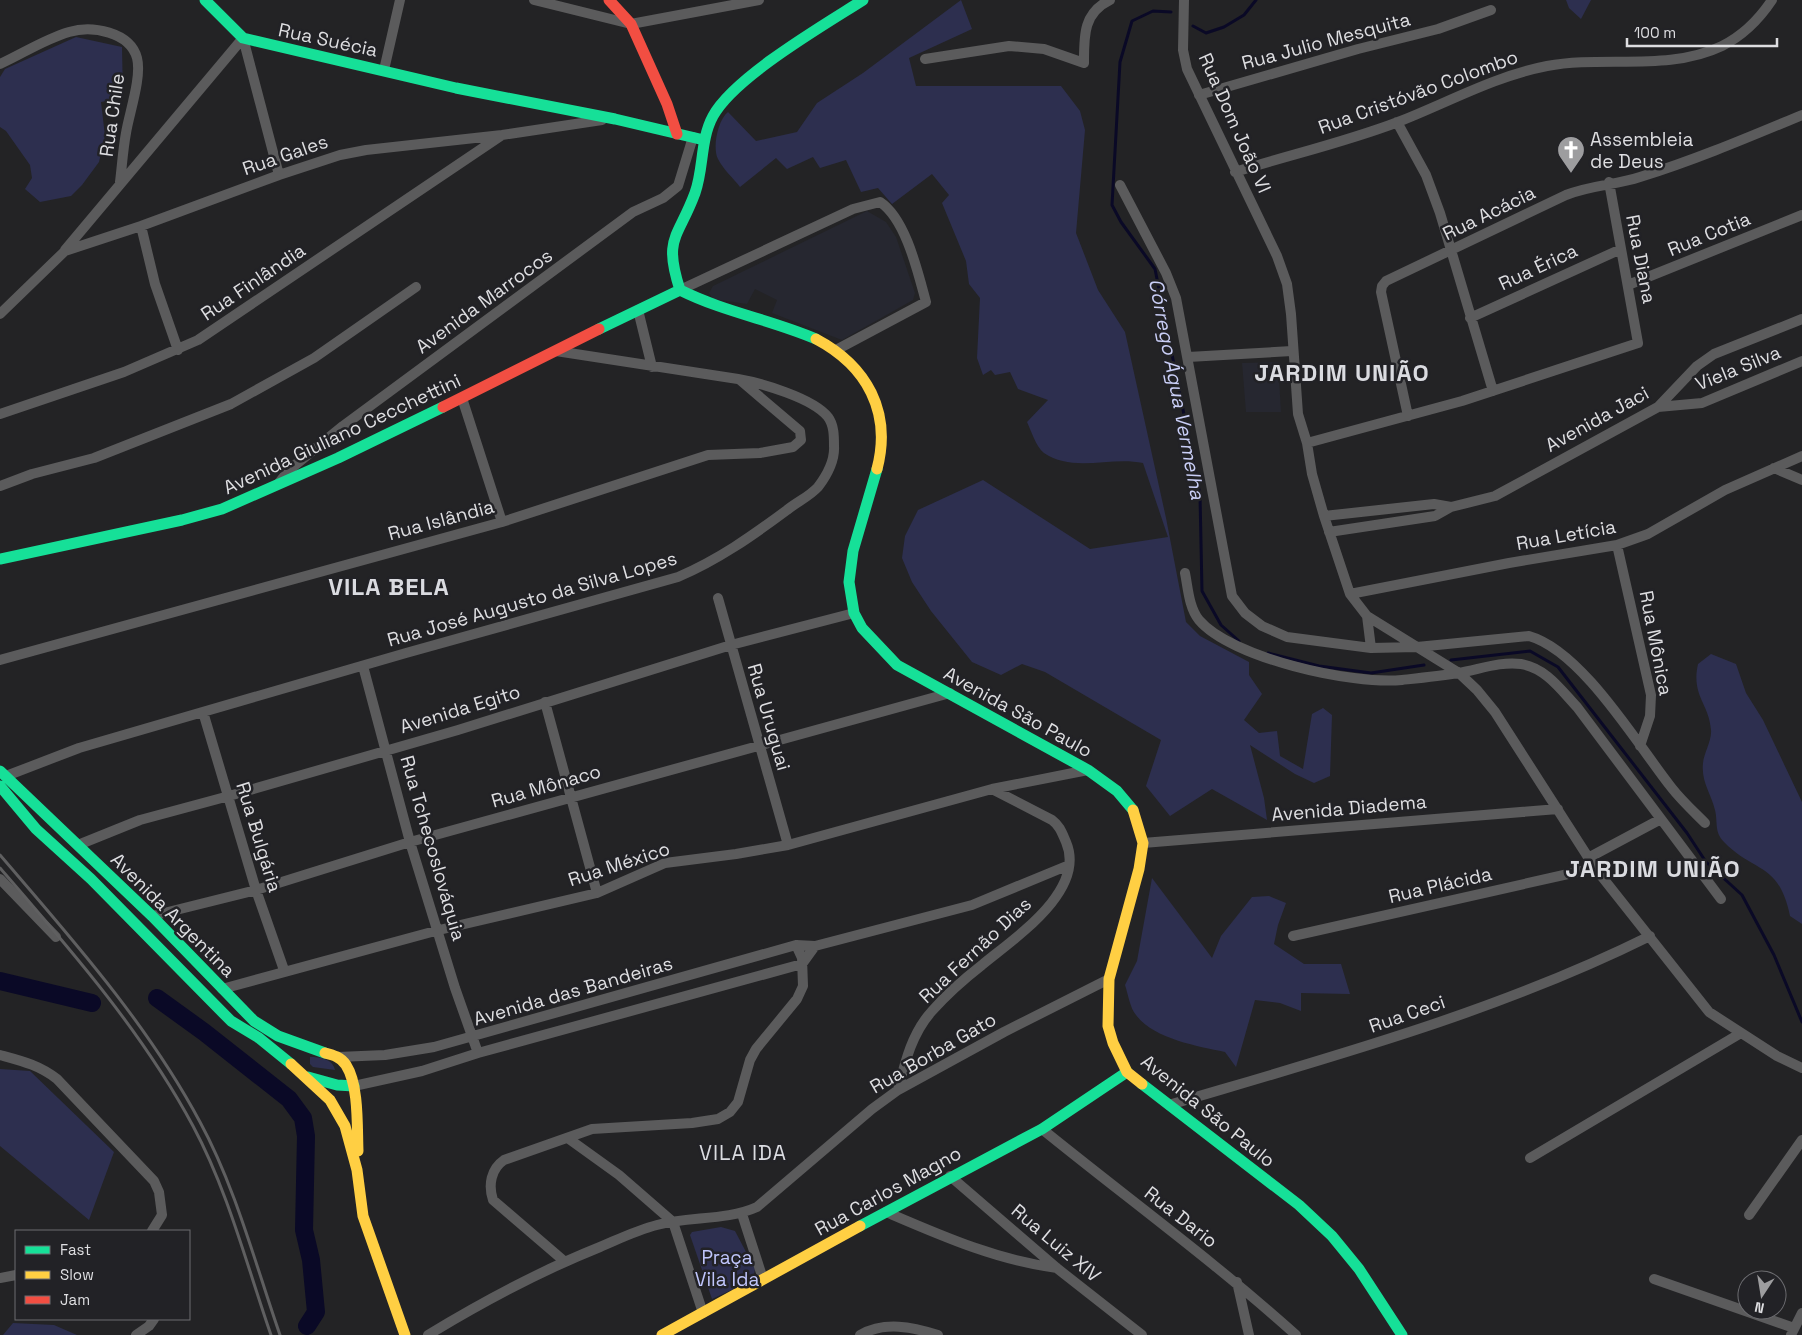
<svg xmlns="http://www.w3.org/2000/svg" width="1802" height="1335" viewBox="0 0 1802 1335" font-family="'Space Grotesk',sans-serif">
<style>
.built{fill:#262730}
.green{fill:#2d2f4f}
.lines{fill:none;stroke-linecap:round;stroke-linejoin:round}
.stream{stroke:#0a0926;stroke-width:3}
.river{stroke:#0a0926;stroke-width:18}
.street{stroke:#5b5b5c;stroke-width:10}
.fast{stroke:#16e098;stroke-width:11}
.slow{stroke:#ffcf43;stroke-width:11}
.jam{stroke:#f24e42;stroke-width:11}
.rail{stroke:#5f5f60;stroke-width:3}
.labels{text-anchor:middle;dominant-baseline:central;stroke-width:5;stroke-linejoin:round;paint-order:stroke}
.street-label{font-size:19px;fill:#dedee1;stroke:#222226}
.poi-label{font-size:19px;fill:#dedee1;stroke:#222226;text-anchor:start}
.park-label{font-size:19px;fill:#bfc5fb;stroke:#222226}
.water-label{font-size:20px;font-style:italic;fill:#cacff7;stroke:#222226}
.quarter-label{font-size:21px;letter-spacing:1px;fill:#dadbe0;stroke:#222226}
.district-label{font-size:24px;font-weight:bold;letter-spacing:1px;fill:#dadbe0;stroke:#222226}
</style>
<rect width="100%" height="100%" fill="#232325"/>
<path class="built" d="M867 211 886 222 896 237 915 293 913 300 842 340 772 313 777 300 755 289 747 304 713 299 709 293 713 286Z
M1278 362 1281 412H1246L1242 363Z"/>
<path class="green" d="M961 0 972 29 909 58 916 86H1061L1080 111 1085 130 1076 233 1098 290 1125 332 1166 518 1186 622 1200 636 1249 662V675L1262 694 1244 720 1259 733 1277 731 1280 756 1303 769 1312 714 1323 708 1332 715 1330 776 1314 783 1295 774 1250 745 1264 798 1267 820 1212 789 1170 816 1146 786 1161 740 1045 672 1022 664 1001 675 972 662 931 611 912 582 902 558 905 536 918 510 983 480 1090 549 1168 537 1143 463C1111 456 1073 473 1044 453 1036 447 1031 430 1027 422L1048 400 1018 389 1010 372 995 375 991 370 983 375 977 358 980 298 969 284 966 261 942 203 949 195 932 174 892 204 878 188 861 192 846 160 820 168 813 157 787 169 776 158 740 187C733 178 723 169 718 159 712 147 718 120 728 112L756 141 797 132 817 103 863 73Z
M1566 0H1591L1581 19 1569 8Z
M76 37 122 47 123 98 101 102 105 136 99 162 82 185 71 196 40 202 25 189 32 178 30 165 6 131 0 127V77L5 69Z
M1711 654 1736 664 1746 693 1763 720 1802 802V924L1790 916C1779 862 1754 873 1724 842 1714 832 1718 822 1715 810 1711 793 1701 782 1703 763 1704 753 1712 740 1711 730 1709 703 1691 696 1698 664Z
M1152 878 1212 958 1221 936 1252 897 1269 896 1286 903 1278 925 1274 944 1304 964H1341L1350 994 1301 993V1011L1280 1003 1255 1000 1236 1067 1225 1052C1197 1046 1154 1039 1136 1015 1130 1008 1128 994 1125 985L1137 961Z
M310 1057C320 1057 333 1059 335 1070L313 1067 310 1064Z
M0 1069 30 1071 114 1152 89 1220 0 1146Z
M721 1227 735 1231 755 1269 753 1280 712 1299 690 1235 692 1232Z
M13 1323 54 1325 77 1335H3Z"/>
<g class="lines">
<path class="stream" d="M1171 12 1153 11 1132 21 1120 62 1112 205 1121 222 1155 269 1200 495 1202 591 1221 625 1239 641
M1193 26 1206 33 1224 27 1244 15 1256 0
M1268 653 1319 666 1371 673 1424 665
M1451 660 1530 651 1558 667 1687 833 1706 862 1742 895 1774 955 1802 1022"/>
<path class="river" d="M0 981 92 1003
M157 998 204 1032 289 1099 303 1118 306 1136 304 1230 311 1260 316 1312 307 1326"/>
<path class="street" d="M534 0 631 24 759 0
M1184 0 1183 50 1187 69 1277 256 1287 284 1291 314 1298 414 1307 443 1312 474 1324 516 1350 594 1367 616 1459 673 1477 690 1495 712 1595 868 1709 1012 1777 1056 1802 1068
M243 38 279 175
M925 59 1009 46 1044 49 1084 63C1084 36 1083 13 1110 0
M0 64C22 54 45 39 69 32 92 25 130 32 137 58 142 77 129 114 126 133 123 149 122 166 120 182
M384 70 400 0
M1199 95 1358 49 1438 29 1491 10
M1397 122 1426 175 1440 213 1493 391
M1235 172C1289 155 1346 142 1398 122 1447 103 1495 76 1547 66 1604 55 1668 72 1722 46 1742 36 1760 18 1772 0
M1120 185 1166 273 1176 298 1232 596 1245 613 1262 626 1287 637 1371 648 1417 647 1529 636C1582 651 1637 744 1671 787 1681 800 1694 812 1705 823
M141 226 155 284 178 350
M65 250 243 38
M1628 285 1802 215
M680 290 853 209 880 202C906 219 918 273 926 302L836 350
M638 310 652 367
M0 314 65 251 141 226 279 175 340 155 366 150 502 135 602 120
M1470 318 1621 249
M1188 357 1292 351
M462 398 502 522
M1658 407 1702 403 1802 361
M0 414 124 372 198 340 502 135
M1408 416 1381 292 1382 286 1386 281 1566 195C1591 185 1616 185 1640 177 1695 160 1749 137 1802 115
M1307 443 1462 401 1638 343 1609 182
M1774 468 1802 480
M278 484 289 470 343 426 633 212 663 198 678 186 693 137
M0 486 32 474 94 458 231 404 314 358 416 287
M1324 516 1434 504 1451 507
M1329 532 1435 516 1451 507 1495 496 1658 407 1697 366 1714 354 1802 319
M1617 545 1651 695 1650 716 1640 746
M1185 573C1188 588 1189 608 1199 620 1231 658 1352 685 1402 680 1420 678 1439 676 1458 673 1478 670 1500 661 1521 664 1546 668 1561 690 1577 707L1721 899
M1350 594 1509 563 1617 545 1648 534 1725 490 1802 456
M718 598 788 845
M1367 616 1371 648
M0 660 502 522 708 455 760 453 793 447 801 440 800 431 740 380
M363 666 410 842 455 988 478 1053
M545 702 597 893
M203 712 256 890 284 970
M6 776 79 748 406 653 678 577C718 560 752 536 787 510 797 502 810 496 818 487 827 475 835 461 834 446 834 436 834 425 828 417 813 398 761 383 738 379L556 351
M1143 843 1558 809
M78 845 140 820 229 796 458 730 731 645 854 613
M1588 858 1661 819
M0 879 56 937
M152 916 256 890 410 842 950 693
M1293 936 1595 868
M222 989 439 930 597 893 665 863 736 854 788 845 992 789 1088 770
M0 1055C22 1061 39 1065 57 1079L154 1181 159 1192 162 1215 152 1231
M338 1057 385 1055 434 1047 796 945 815 946 972 905 1069 865
M354 1086 422 1071 478 1053 802 964 815 946
M898 1090C905 1062 912 1033 932 1011 947 994 964 979 982 965 1013 939 1087 891 1066 842 1062 833 1060 826 1052 820L992 789
M1169 1105C1331 1057 1497 1012 1650 936
M1042 1129C1127 1198 1215 1262 1296 1335
M569 1139 619 1175 673 1222 703 1313
M1530 1158 1741 1033
M950 1176 1058 1269 1142 1335
M886 1212C942 1236 996 1260 1057 1268
M742 1214 763 1279
M1749 1215 1802 1140
M564 1261 493 1200C488 1185 491 1169 504 1160L592 1129 692 1123 718 1119 730 1112 738 1102 750 1060 756 1049 797 999 803 986 802 958 796 945
M0 1278 16 1275
M1654 1279 1794 1328
M1237 1282 1249 1335
M136 1335 149 1326 154 1319
M428 1335C484 1301 540 1271 600 1247 619 1239 637 1230 657 1225 690 1216 726 1221 757 1207L872 1109 898 1090 1004 1032 1109 979
M860 1335C885 1321 912 1327 938 1335
M1791 1335 1802 1313"/>
<path class="fast" d="M205 0 243 38 456 88 615 119 704 140
M599 329 680 290
M816 339C772 320 724 312 680 290 663 237 678 239 695 193 704 168 700 140 713 116 734 77 824 25 863 0
M877 469 853 551 849 582 854 613 862 628 897 665 1088 770 1117 791 1133 810
M0 559 182 520 222 509 338 458 443 407
M0 771 152 916 254 1021 278 1036 325 1053
M0 786 36 829 91 879 231 1021 259 1038 291 1064
M308 1077 337 1085 354 1086
M1142 1084 1299 1205 1332 1236 1359 1269 1402 1335
M860 1226 1042 1129 1127 1072"/>
<path class="slow" d="M816 339C867 366 892 412 877 469
M1133 810 1143 843 1139 869 1109 979 1108 1026 1113 1043 1127 1072 1142 1084
M325 1053C333 1055 341 1057 346 1065 359 1085 357 1127 358 1151
M291 1064 330 1100 345 1126 357 1170 363 1216 405 1335
M662 1335 860 1226"/>
<path class="jam" d="M609 0 631 24 667 104 677 134
M443 407 599 329"/>
<path class="rail" d="M0 855C72 939 147 1023 200 1122 235 1186 256 1266 280 1335
M0 868C70 949 142 1031 193 1126 228 1191 247 1266 271 1335"/>
</g>
<defs>
<symbol id="church-pin" viewBox="-11 -11 22 30"><path d="M0 17L-7.5 6A9.5 9.5 0 1 1 7.5 6Z" fill="#9d9d9f" stroke="#222226"/><path d="M-1.2-6h2.4v3.5h3.3v2.4h-3.3V6h-2.4V-.1h-3.3v-2.4h3.3Z" fill="#fff"/></symbol>
</defs>
<g fill-rule="evenodd">
<use href="#church-pin" x="1555" y="134" width="32" height="43"/>
</g>
<g class="labels">
<g class="street-label">
<text transform="translate(328 40) rotate(12)">Rua Suécia</text>
<text transform="translate(1326 41) rotate(-15)">Rua Julio Mesquita</text>
<text transform="translate(1418 92) rotate(-20)">Rua Cristóvão Colombo</text>
<text transform="translate(112 115) rotate(-82)">Rua Chile</text>
<text transform="translate(1235 123) rotate(66)">Rua Dom João VI</text>
<text transform="translate(285 155) rotate(-19)">Rua Gales</text>
<text transform="translate(1489 213) rotate(-26)">Rua Acácia</text>
<text transform="translate(1709 234) rotate(-22)">Rua Cotia</text>
<text transform="translate(1641 259) rotate(79)">Rua Diana</text>
<text transform="translate(1538 267) rotate(-25)">Rua Érica</text>
<text transform="translate(253 282) rotate(-34)">Rua Finlândia</text>
<text transform="translate(484 301) rotate(-36)">Avenida Marrocos</text>
<text transform="translate(1738 368) rotate(-22)">Viela Silva</text>
<text transform="translate(1597 419) rotate(-29)">Avenida Jaci</text>
<text transform="translate(342 434) rotate(-25)">Avenida Giuliano Cecchettini</text>
<text transform="translate(441 520) rotate(-15)">Rua Islândia</text>
<text transform="translate(1566 535) rotate(-10)">Rua Letícia</text>
<text transform="translate(532 599) rotate(-16)">Rua José Augusto da Silva Lopes</text>
<text transform="translate(1656 643) rotate(79)">Rua Mônica</text>
<text transform="translate(460 709) rotate(-17)">Avenida Egito</text>
<text transform="translate(1018 712) rotate(29)">Avenida São Paulo</text>
<text transform="translate(769 717) rotate(74)">Rua Uruguai</text>
<text transform="translate(546 786) rotate(-16)">Rua Mônaco</text>
<text transform="translate(1349 808) rotate(-5)">Avenida Diadema</text>
<text transform="translate(259 837) rotate(73)">Rua Bulgária</text>
<text transform="translate(433 848) rotate(74)">Rua Tchecoslováquia</text>
<text transform="translate(619 864) rotate(-18)">Rua México</text>
<text transform="translate(1440 885) rotate(-13)">Rua Plácida</text>
<text transform="translate(173 915) rotate(45)">Avenida Argentina</text>
<text transform="translate(975 950) rotate(-43)">Rua Fernão Dias</text>
<text transform="translate(573 991) rotate(-16)">Avenida das Bandeiras</text>
<text transform="translate(1407 1014) rotate(-19)">Rua Ceci</text>
<text transform="translate(933 1053) rotate(-30)">Rua Borba Gato</text>
<text transform="translate(1208 1111) rotate(39)">Avenida São Paulo</text>
<text transform="translate(888 1191) rotate(-29)">Rua Carlos Magno</text>
<text transform="translate(1181 1217) rotate(38)">Rua Dario</text>
<text transform="translate(1056 1243) rotate(40)">Rua Luiz XIV</text>
</g>
<g class="poi-label">
<text x="1590" y="139">Assembleia<tspan x="1590" dy="22">de Deus</tspan></text>
</g>
<g class="park-label">
<text x="727" y="1257">Praça<tspan x="727" dy="22">Vila Ida</tspan></text>
</g>
<g class="water-label">
<text transform="translate(1177 389) rotate(79)">Córrego Água Vermelha</text>
</g>
<g class="quarter-label">
<text x="743" y="1152">VILA IDA</text>
</g>
<g class="district-label">
<text x="1342" y="372">JARDIM UNIÃO</text>
<text x="389" y="586">VILA BELA</text>
<text x="1653" y="868">JARDIM UNIÃO</text>
</g>
</g>
<rect x="15" y="1230" width="175" height="90" fill="#222226" stroke="#6d6d71"/>
<rect x="25" y="1246" width="25" height="8" fill="#16e098" stroke="#6d6d71"/>
<text x="60" y="1255" font-size="15" fill="#dedee1">Fast</text>
<rect x="25" y="1271" width="25" height="8" fill="#ffcf43" stroke="#6d6d71"/>
<text x="60" y="1280" font-size="15" fill="#dedee1">Slow</text>
<rect x="25" y="1296" width="25" height="8" fill="#f24e42" stroke="#6d6d71"/>
<text x="60" y="1305" font-size="15" fill="#dedee1">Jam</text>
<g transform="translate(1762 1295) rotate(192)"><circle r="24" fill="#222226" stroke="#6d6d71"/>
<path d="M0-4L9 19L0 12L-9 19Z" fill="#9d9d9f"/>
<text y="-8" font-size="14" font-weight="bold" text-anchor="middle" fill="#dedee1">N</text>
</g>
<path d="M1627 38v8h150v-8" fill="none" stroke="#dedee1" stroke-width="2.5"/>
<text x="1634" y="38" font-size="15" fill="#dedee1" stroke="#222226" stroke-width="4" paint-order="stroke">100 m</text>
</svg>
